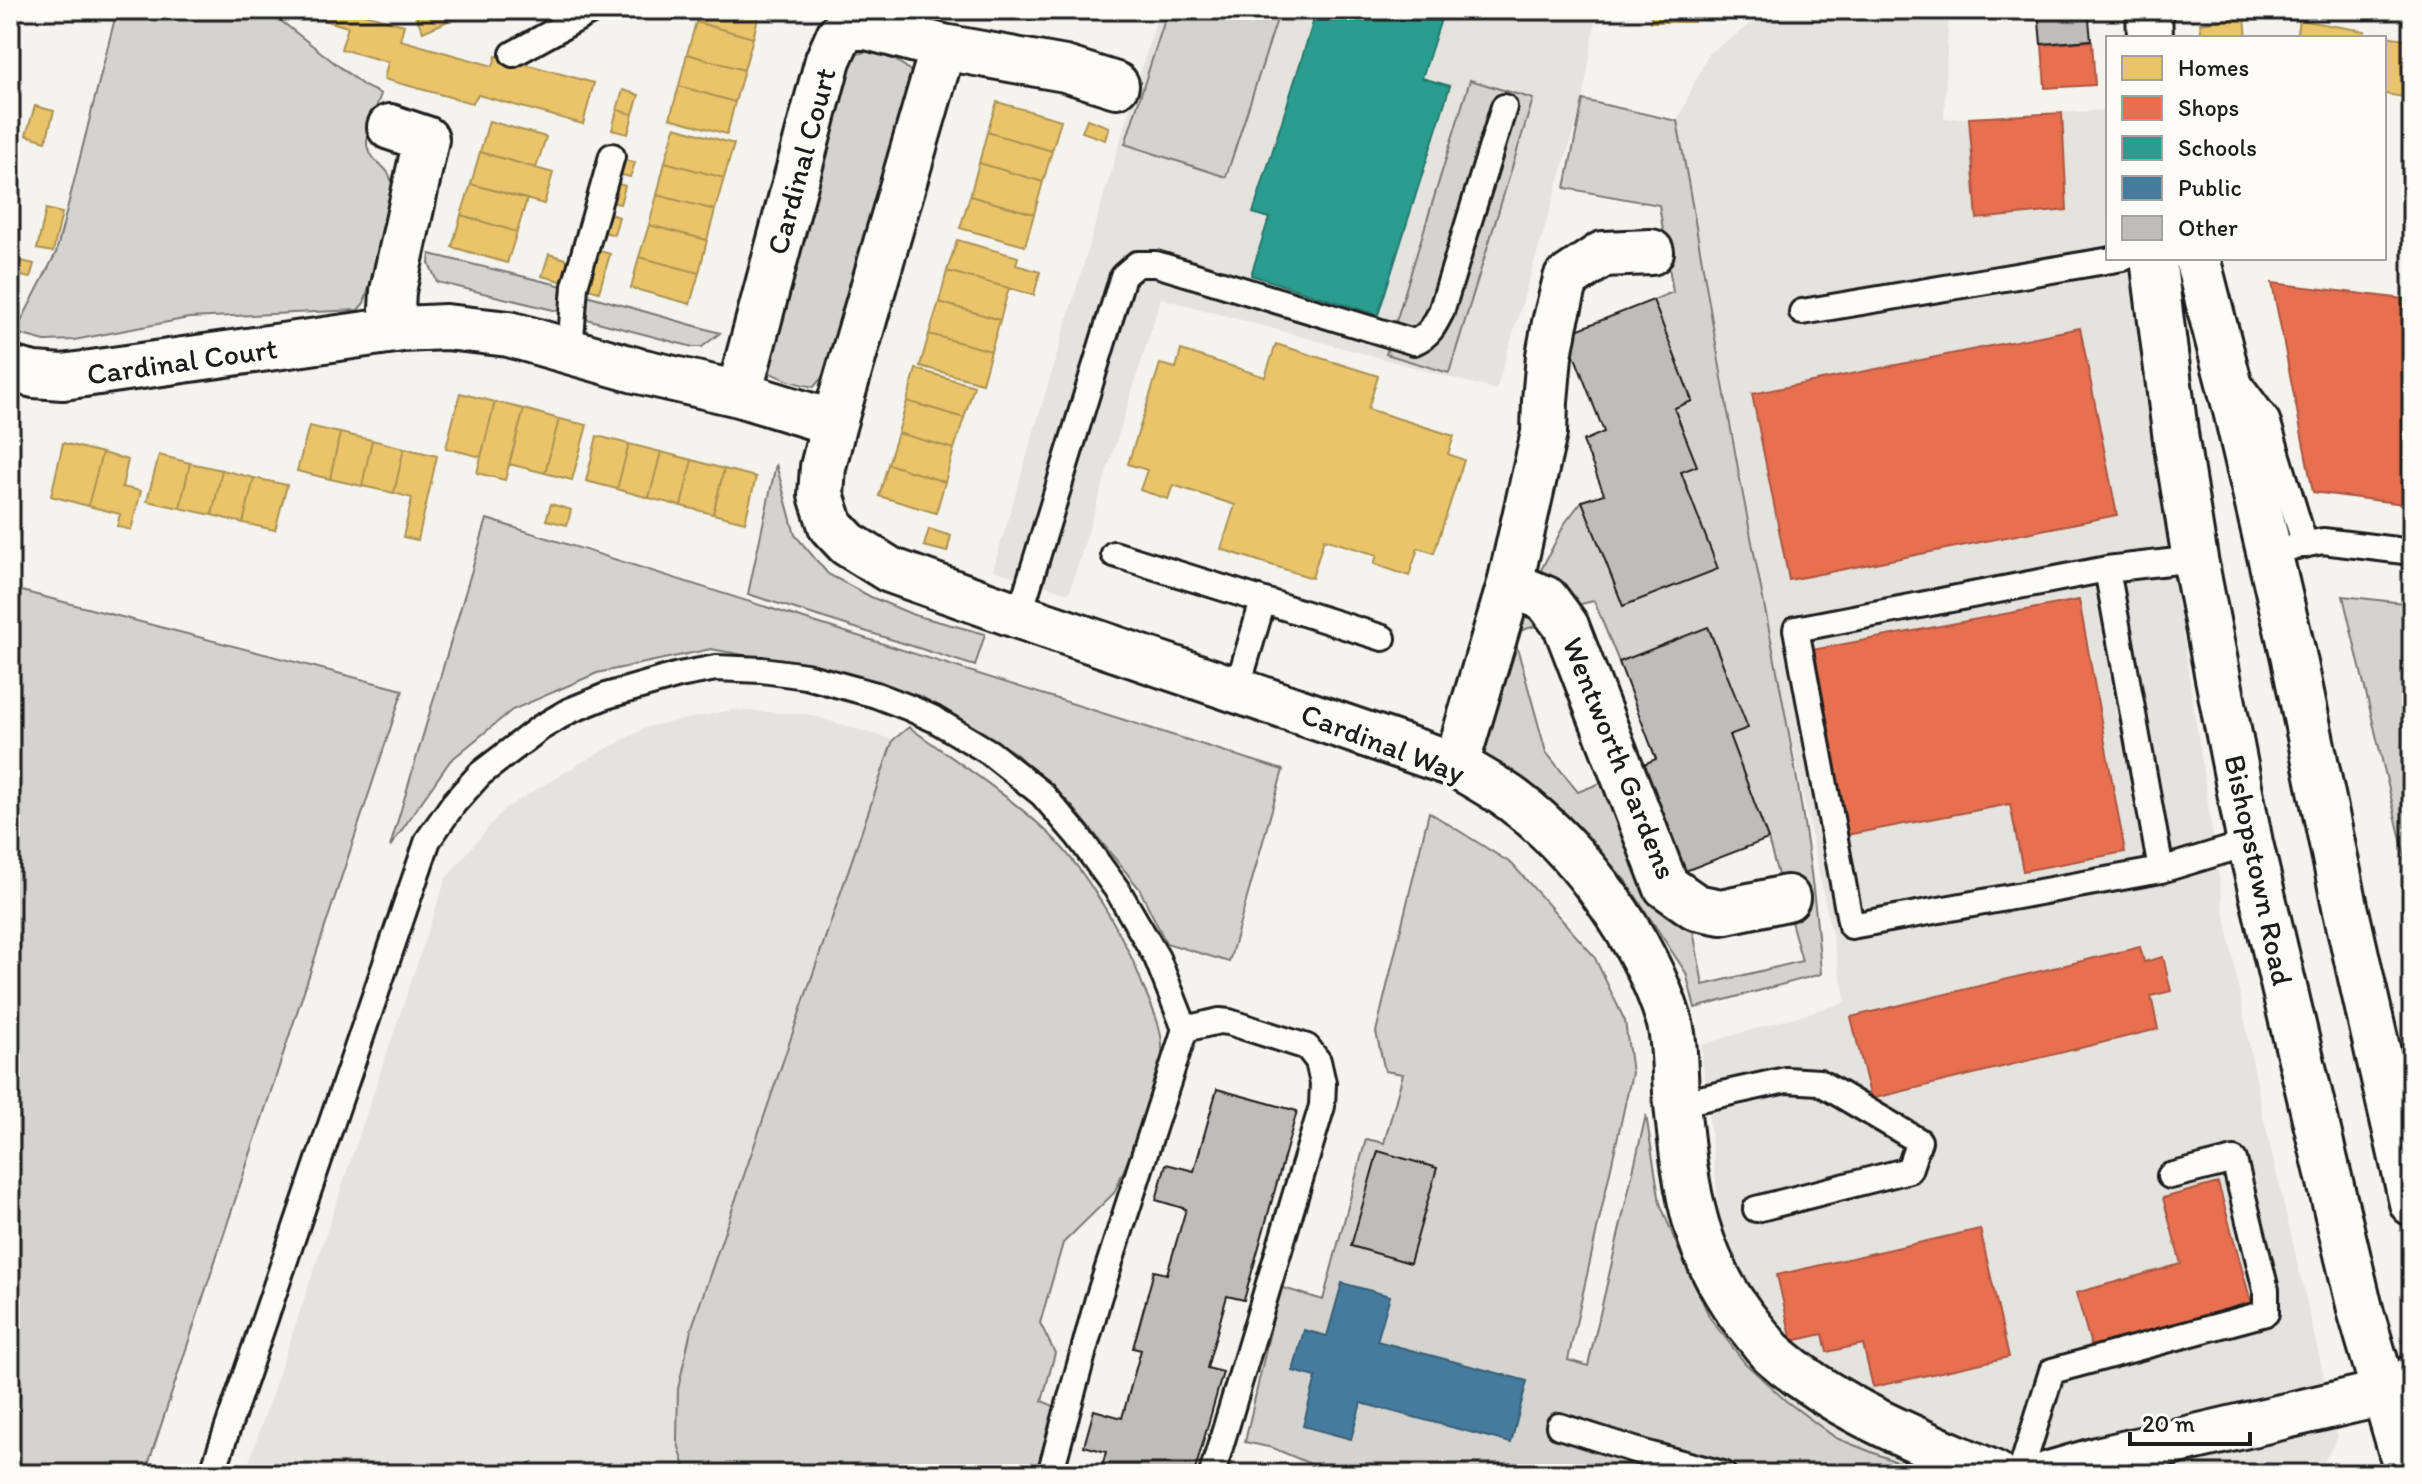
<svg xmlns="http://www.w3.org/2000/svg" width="2422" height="1484" viewBox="0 0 2422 1484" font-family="Itim,sans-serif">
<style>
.built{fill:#e4e3de}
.green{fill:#d4d3cf;stroke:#787876;stroke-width:2}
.homes{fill:#e9c46a;stroke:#ac9253;stroke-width:2}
.shops{fill:#e76f51;stroke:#aa5641;stroke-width:2}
.schools{fill:#2a9d8f;stroke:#26766c;stroke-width:2}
.public{fill:#457b9d;stroke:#395e76;stroke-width:2}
.building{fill:#bebdba;stroke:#1c1c1c;stroke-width:2}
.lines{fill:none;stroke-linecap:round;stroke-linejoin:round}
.lane-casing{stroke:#1c1c1c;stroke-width:30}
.street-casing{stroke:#1c1c1c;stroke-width:50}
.secondary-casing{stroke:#1c1c1c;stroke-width:50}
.lane{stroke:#fdfcf7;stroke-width:24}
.street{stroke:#fdfcf7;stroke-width:44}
.secondary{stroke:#fdfcf7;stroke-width:44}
.labels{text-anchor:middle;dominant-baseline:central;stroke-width:8;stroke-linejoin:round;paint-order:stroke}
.street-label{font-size:30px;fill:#1c1c1c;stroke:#fdfcf7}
</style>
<rect width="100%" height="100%" fill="#f4f3ee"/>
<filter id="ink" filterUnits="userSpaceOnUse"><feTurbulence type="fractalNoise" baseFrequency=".0125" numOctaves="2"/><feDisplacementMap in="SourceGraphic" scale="16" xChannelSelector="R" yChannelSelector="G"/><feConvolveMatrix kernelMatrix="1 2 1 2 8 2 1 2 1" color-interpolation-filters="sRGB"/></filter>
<g filter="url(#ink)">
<path class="built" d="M1159 10H1597L1583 100 1496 390 1161 298 1069 593 993 570Z
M1771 10H1949L1944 119 2108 110V258H2130L2170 547 2223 905 2261 1107 2338 1437 2317 1474H1837L1803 1449 1723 1249 1701 1045 1846 1002 1771 642 1677 121 1708 54Z
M731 710 807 714 893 740 691 1330 678 1389 677 1440 687 1474H245L446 878 504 809 577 765 647 727Z"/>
<path class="green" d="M117 10H267L364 86 381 94C377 106 363 137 368 149 375 167 393 165 392 191L369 288 364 303 358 310 189 318 74 340 45 341 15 333 56 253Z
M1168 10H1280L1226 177 1125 144Z
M867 51C887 56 901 60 915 76L834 351 824 375 814 387C796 384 781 379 765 370L842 71 852 56Z
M1470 80 1533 99 1449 373 1386 354Z
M1583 100 1677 121C1702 254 1722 388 1748 521 1776 671 1811 822 1821 974L1695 1008 1686 973 1625 880 1587 838 1529 788 1480 760 1464 741V711L1478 679 1498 605 1512 609 1526 601 1536 609 1545 623 1513 633 1546 752 1578 792 1603 782 1656 899 1665 908 1712 927 1693 930 1703 985 1802 961 1768 839 1729 735 1747 728 1709 628 1619 662 1594 601 1572 606 1540 572 1565 523 1582 501 1623 606 1717 569 1681 472 1696 466 1674 408 1692 401 1653 300 1673 292 1659 205 1565 188Z
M430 254 567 287 566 313 437 282 429 263Z
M583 294 720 333 702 347H693L582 318Z
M776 464 795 535 828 574 871 597 914 615 985 634 975 666 748 594Z
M487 519 1283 770 1229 962 1166 943 1139 888 1073 807 1015 753 922 697 822 669 711 649 597 673 512 710 450 761 390 847Z
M10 588 403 690 145 1474H10Z
M2343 596 2412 604V886Z
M909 727C954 760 1001 790 1042 827 1082 863 1125 936 1143 986 1153 1010 1164 1030 1162 1056L1129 1158 1114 1193 1063 1243 1040 1323 1055 1353 1042 1401 1056 1407 1037 1474H687L677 1440 678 1389 691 1330 893 740Z
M1429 812 1512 864 1594 956 1625 1021 1632 1073 1568 1360 1588 1366 1646 1115 1660 1203 1678 1248 1710 1318 1745 1363 1786 1401 1836 1438 1902 1464 1936 1474H1334L1273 1448 1245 1442 1280 1287 1323 1300 1366 1139 1384 1143 1403 1074 1385 1071 1376 1032Z"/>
<path class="homes" d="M10 10 22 13 14 45 10 44Z
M287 10H350L404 25 400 40 493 66 496 56 594 83 583 124 478 95 472 103 384 79 388 62 341 49 348 27Z
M413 10H473L423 32Z
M700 10H760L753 38 696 22Z
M1651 10H1694V22H1651Z
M2245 17 2247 38H2202L2200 23Z
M2299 20 2365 31 2364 38H2296Z
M696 22 753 38 744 70 687 54Z
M2373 34 2412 40V98L2384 94V38H2372Z
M687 54 744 70 735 102 679 86Z
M679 86 735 102 727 134 670 118Z
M623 90 639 95 633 114 617 110Z
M997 102 1061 120 1052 151 987 132Z
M35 106 54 111 46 141 26 135Z
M617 110 633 114 628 134 612 130Z
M1087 119 1109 127 1105 140 1082 132Z
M489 121 546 137 536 168 480 152Z
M675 127 734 144 724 178 665 162Z
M987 132 1052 151 1043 182 979 163Z
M480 152 553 173 544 204 471 184Z
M622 159 635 163 630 177 618 174Z
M665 162 724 178 715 210 657 195Z
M979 163 1043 182 1034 214 970 196Z
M612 182 625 186 620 204 607 201Z
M471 184 527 199 517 232 461 215Z
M657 195 715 210 707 240 649 225Z
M970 196 1034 214 1025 246 960 228Z
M46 209 62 213 53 252 37 249Z
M603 212 619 217 614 235 598 230Z
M461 215 517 232 507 263 452 247Z
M649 225 707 240 699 273 639 257Z
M957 240 1018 257 1016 265 1040 272 1034 295 947 271Z
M593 249 610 254 599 292 582 287Z
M549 254 575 262 568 283 542 276Z
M639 257 699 273 690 304 631 288Z
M17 260 34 264 30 278 13 274Z
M947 271 1009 288 1000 320 939 302Z
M939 302 1000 320 991 351 929 334Z
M929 334 991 351 982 383 920 366Z
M1276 344 1378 376 1368 409 1454 436 1448 454 1464 460 1434 553 1418 548 1409 576 1374 564 1377 555 1324 539 1312 578 1221 549 1235 505 1173 485 1168 499 1140 490 1147 470 1128 464 1160 364 1176 368 1181 350 1265 377Z
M916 369 974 386 964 418 907 401Z
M460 393 495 402 481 457 446 448Z
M907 401 964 418 954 449 898 433Z
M495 402 524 409 505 480 477 473Z
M524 409 559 419 545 473 509 464Z
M559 419 587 425 572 480 545 473Z
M309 426 340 433 330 479 297 471Z
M340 433 372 440 362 486 330 479Z
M898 433 954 449 945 482 888 464Z
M597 436 629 444 617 489 586 481Z
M372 440 404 448 394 493 362 486Z
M63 443 102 453 88 506 51 496Z
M629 444 661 452 649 498 617 489Z
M404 448 437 456 418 540 403 537 412 498 394 493Z
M661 452 692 460 681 506 649 498Z
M102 453 128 460 122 487 141 491 131 530 117 526 120 514 88 506Z
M159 455 190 463 180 508 147 501Z
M692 460 724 469 713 514 681 506Z
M190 463 222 470 212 515 180 508Z
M888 464 945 482 936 513 879 496Z
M724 469 756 477 745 522 713 514Z
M222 470 254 478 243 523 212 515Z
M254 478 287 485 275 530 243 523Z
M551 504 571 510 567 525 546 520Z
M929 529 951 536 947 552 924 546Z"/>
<path class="shops" d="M2092 41 2095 85 2045 88 2042 45Z
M2062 113 2067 210 1977 219 1969 118Z
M2272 283 2412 300V505L2313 492Z
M2080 328 2117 515 1789 580 1752 394Z
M2079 600 2125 852 2023 871 2010 804 1846 835 1812 650Z
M2140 947 2144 962 2163 957 2171 991 2151 996 2158 1029 1871 1099 1851 1017Z
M2218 1183 2253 1309 2093 1352 2076 1293 2181 1264 2163 1198Z
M1980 1229 2009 1357 1873 1387 1863 1344 1827 1352 1823 1334 1792 1341 1777 1275Z"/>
<path class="schools" d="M1317 10H1444L1422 78 1450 86 1378 315 1251 275 1269 218 1253 213Z"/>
<path class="public" d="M1342 1283 1390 1296 1377 1341 1527 1381 1511 1443 1361 1403 1351 1439 1303 1426 1316 1377 1293 1371 1304 1330 1327 1336Z"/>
<path class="building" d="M2038 10H2088L2091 40 2041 44Z
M1653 300 1692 401 1674 408 1697 466 1681 472 1718 569 1623 606 1582 501 1604 494 1583 441 1604 432 1566 334Z
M1708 627 1748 728 1729 735 1768 839 1675 875 1634 768 1656 759 1619 662Z
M1217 1089 1297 1111 1244 1300 1227 1296 1207 1368 1223 1372 1194 1474H1100L1106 1452 1084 1446 1094 1410 1122 1418 1141 1350 1133 1348 1154 1271 1167 1274 1186 1209 1156 1200 1166 1164 1194 1171Z
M1378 1151 1437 1168 1410 1263 1351 1246Z"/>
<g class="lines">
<defs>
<path id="lane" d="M513 54 593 10
M1802 312 2123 258
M570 352 575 286 612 156
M2238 381 2267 420 2305 545
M2292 547 2323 541 2412 552
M1114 554 1383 638
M2195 559 2107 569 1796 629 1851 926 2161 870 2250 843
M2107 569 2161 870
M1019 616 1123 276 1137 264H1156L1414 342C1429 336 1434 326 1441 312L1504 107
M1237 689 1263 601
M1185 1029 1219 1021 1229 1022 1307 1047 1318 1061 1323 1083 1322 1106 1212 1474
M1677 1104 1786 1080 1819 1082 1919 1141 1909 1170 1756 1209
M2384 1393 2412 1365
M1559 1426 1644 1453 1723 1474
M212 1474 428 840 454 803 480 774 540 728 569 711 606 696 679 675 716 668 762 670 806 676 876 695 910 708 934 719 989 752 1042 794 1078 836 1118 891 1157 958 1185 1029 1098 1299 1050 1474
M2020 1474 2052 1371 2266 1313V1290L2234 1160 2170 1176"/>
<path id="street" d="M1116 85 1065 69 943 47 867 27H851L839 35 828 60 739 394 834 423 823 467 821 495 831 526 848 544 890 570 1019 616 1456 765C1475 776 1495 787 1513 800 1581 851 1644 939 1669 1020 1676 1044 1674 1078 1677 1104 1686 1192 1694 1260 1753 1330 1759 1337 1765 1346 1772 1353 1836 1410 1918 1440 1995 1474
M390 127 426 139 393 291 392 309 402 329
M10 369 34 375 63 377 402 329 446 327 509 334 635 370 739 394
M834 423 943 47
M1510 584 1546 599 1566 626 1666 886 1696 907 1721 912 1787 898
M1456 765 1510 584 1544 433 1545 401 1549 356 1555 323 1566 279 1603 254 1651 252
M2049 1474 2097 1460 2384 1393"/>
<path id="secondary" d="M2149 10 2150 38
M2153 258 2176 440 2195 559 2250 843 2361 1313 2408 1474
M2197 258 2235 406 2293 654 2346 911 2412 1203"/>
</defs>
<use href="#lane" class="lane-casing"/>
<use href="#street" class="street-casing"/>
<use href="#secondary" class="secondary-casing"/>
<use href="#lane" class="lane"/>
<use href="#street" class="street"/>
<use href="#secondary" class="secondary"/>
</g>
</g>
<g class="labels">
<g class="street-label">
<text transform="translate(801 161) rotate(-75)">Cardinal Court</text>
<text transform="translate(182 361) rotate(-8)">Cardinal Court</text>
<text transform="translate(1383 743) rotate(21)">Cardinal Way</text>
<text transform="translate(1620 758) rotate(68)">Wentworth Gardens</text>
<text transform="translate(2259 870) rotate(78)">Bishopstown Road</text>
</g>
</g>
<rect width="2422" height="1484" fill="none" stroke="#fdfcf7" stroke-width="40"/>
<rect x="20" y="20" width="2382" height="1444" fill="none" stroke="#1c1c1c" stroke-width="3" filter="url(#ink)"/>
<rect x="2106" y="36" width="280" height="224" fill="#fdfcf7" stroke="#a3a29f" stroke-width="2"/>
<rect x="2122" y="56" width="40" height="24" fill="#e9c46a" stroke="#a3a29f" stroke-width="2"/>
<text x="2178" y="76" font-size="24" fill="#1c1c1c">Homes</text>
<rect x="2122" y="96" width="40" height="24" fill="#e76f51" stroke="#a3a29f" stroke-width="2"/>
<text x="2178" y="116" font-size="24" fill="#1c1c1c">Shops</text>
<rect x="2122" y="136" width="40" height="24" fill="#2a9d8f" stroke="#a3a29f" stroke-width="2"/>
<text x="2178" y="156" font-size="24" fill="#1c1c1c">Schools</text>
<rect x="2122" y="176" width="40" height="24" fill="#457b9d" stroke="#a3a29f" stroke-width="2"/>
<text x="2178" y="196" font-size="24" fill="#1c1c1c">Public</text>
<rect x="2122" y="216" width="40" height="24" fill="#bebdba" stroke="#a3a29f" stroke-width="2"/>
<text x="2178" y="236" font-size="24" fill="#1c1c1c">Other</text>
<path d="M2130 1432v12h120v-12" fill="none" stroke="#1c1c1c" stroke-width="4"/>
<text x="2142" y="1432" font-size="24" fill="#1c1c1c" stroke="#fdfcf7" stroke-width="6" paint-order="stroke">20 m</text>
</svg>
